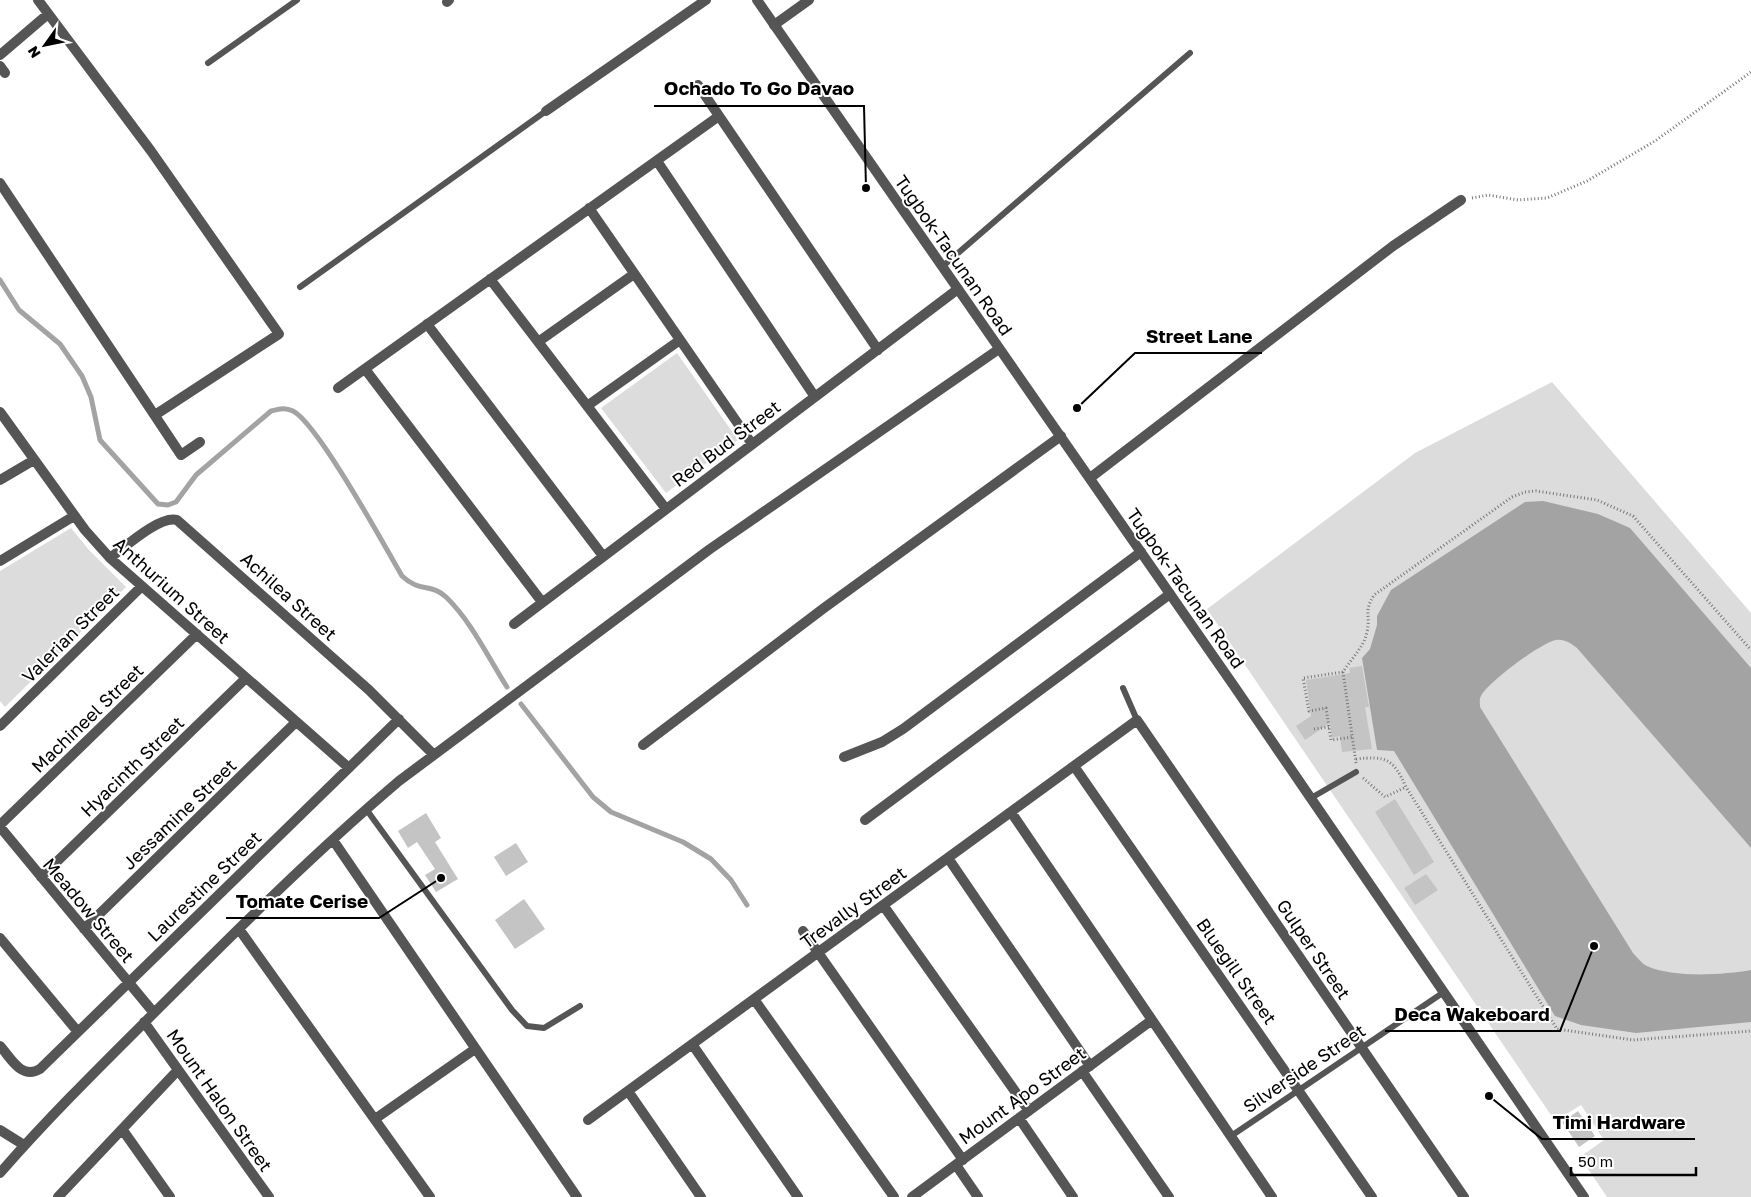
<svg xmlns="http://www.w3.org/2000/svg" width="1751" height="1197" viewBox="0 0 1751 1197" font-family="'Golos Text',sans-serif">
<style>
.green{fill:#dcdcdc}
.water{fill:#a3a3a3}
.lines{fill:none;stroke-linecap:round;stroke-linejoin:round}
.stream{stroke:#a3a3a3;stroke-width:5}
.building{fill:#c4c4c4}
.path{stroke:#777;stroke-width:3;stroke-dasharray:1 2.5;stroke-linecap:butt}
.service{stroke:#555;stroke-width:6}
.minor{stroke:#555;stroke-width:10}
.tertiary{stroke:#555;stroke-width:10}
.labels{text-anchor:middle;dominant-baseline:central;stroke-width:4;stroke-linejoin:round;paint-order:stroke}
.street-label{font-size:18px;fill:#000;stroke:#fff}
.leader{fill:none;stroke:#000;stroke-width:2}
.callout-dot{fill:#000;stroke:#fff;stroke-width:2}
.callout-label{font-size:19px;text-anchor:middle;font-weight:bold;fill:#000;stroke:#fff;stroke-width:4;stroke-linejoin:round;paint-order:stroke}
</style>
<rect width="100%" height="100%" fill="#fff"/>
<path class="green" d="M677 353 738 440 666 493 601 408Z
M1552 382 1751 613V1197H1607L1580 1157 1604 1140 1581 1105 1555 1121 1207 609 1415 453Z
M71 528 89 550 126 587 5 707 0 701V571Z"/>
<path class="water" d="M1543 501 1598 514 1630 528 1751 668V848L1577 648C1570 643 1565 639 1556 640 1542 642 1487 683 1481 696 1479 699 1480 703 1480 707L1633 953C1637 957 1642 964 1647 966 1673 978 1723 975 1751 970V1022L1636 1033 1581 1025 1555 1016 1394 751 1377 750 1362 658 1370 649 1377 625V616L1391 590 1525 502Z"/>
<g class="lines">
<path class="stream" d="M0 280 19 310 60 344 82 376 91 397 100 440 158 504 168 505 176 502 196 475 271 411C279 409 285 407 293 411 318 424 384 545 402 576 420 593 431 583 446 597 471 621 488 657 507 687
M521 704 593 797 611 812 683 842 711 859 731 880 747 905"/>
</g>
<path class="building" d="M1362 666 1369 707H1365L1372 749 1342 752 1340 736 1332 738 1330 723 1305 740 1296 726 1311 716 1306 680 1350 673 1349 668Z
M1395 799 1434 862 1414 875 1375 812Z
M426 813 441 838 435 842 458 879 436 892 425 875 435 869 417 842 408 848 398 831Z
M516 843 528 862 506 876 494 857Z
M1426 874 1438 890 1415 905 1404 888Z
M524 899 545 929 515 949 495 920Z
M1578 1111 1595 1136 1579 1147 1562 1122Z"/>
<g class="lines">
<path class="path" d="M1472 198 1488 195 1518 200 1547 198 1587 181 1655 141 1751 72
M1343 672 1303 678 1309 711 1326 708 1331 740 1353 737
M1314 729 1329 727
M1356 759C1386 756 1393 758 1406 787L1557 1029 1633 1040 1751 1031
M1356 763 1343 672C1351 659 1364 647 1367 632 1371 615 1363 613 1374 595L1512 497 1525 492 1536 491 1597 500 1633 516 1751 650
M1363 778 1385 797 1406 787"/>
<path class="service" d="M208 63 297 0
M943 266 1190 53
M300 287 546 111
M1123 688 1137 720
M1311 798 1356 772
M366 809 512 1010 527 1026 544 1028 580 1006
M1231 1136 1444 992"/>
<path class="minor" d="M38 0 151 151 279 334 155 415
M447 2 449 0
M774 25 809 0
M0 55 48 14
M0 66 5 73
M698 85 878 350
M546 111 706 0
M657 161 815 397
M0 183 181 455 200 442
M589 208 752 444
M490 279 666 509
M427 324 603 556
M538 342 634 274
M365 369 542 602
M338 388 719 116
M587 406 680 340
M0 412 85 530 110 558 349 768
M1090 478 1393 246 1461 200
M0 480 34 460
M110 558C125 547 160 515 177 520L369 690 433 754
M0 561 74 516
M514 624 958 289
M0 726 142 586
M643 745 824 608 1061 436
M844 757 882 742 903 729 1141 552
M1074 766 1372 1197
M1011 812 1272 1197
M865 820 1170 594
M0 825 197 634
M0 827 154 1013
M333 840 577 1197
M948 858 1090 1066
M41 877 246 678
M883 905 1029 1111
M84 929 296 722
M239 929 430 1197
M803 931 963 1160
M0 938 78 1032
M754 999 894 1197
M144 1022 269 1197
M692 1044 798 1197
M0 1046C11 1058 21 1080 40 1069L399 719
M1082 1071 1169 1197
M628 1091 701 1197
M1019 1118 1073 1197
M375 1119 475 1049
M588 1120 1137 720 1464 1197
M122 1129 170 1197
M0 1130 24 1145
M956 1165 978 1197
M0 1173C55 1110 114 1053 173 994 246 921 320 848 399 781L710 549 999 349
M58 1197 178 1070
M912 1197 1152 1020"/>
<path class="tertiary" d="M757 0 1234 686 1584 1197"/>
</g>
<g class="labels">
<g class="street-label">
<text transform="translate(954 255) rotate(55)">Tugbok-Tacunan Road</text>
<text transform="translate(726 443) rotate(-37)">Red Bud Street</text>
<text transform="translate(1186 588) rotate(55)">Tugbok-Tacunan Road</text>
<text transform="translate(172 590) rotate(42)">Anthurium Street</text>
<text transform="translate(289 596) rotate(42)">Achilea Street</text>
<text transform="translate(70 634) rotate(-45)">Valerian Street</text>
<text transform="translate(87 718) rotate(-44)">Machineel Street</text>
<text transform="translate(132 766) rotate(-44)">Hyacinth Street</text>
<text transform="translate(179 814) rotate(-44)">Jessamine Street</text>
<text transform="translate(204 886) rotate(-44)">Laurestine Street</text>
<text transform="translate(853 907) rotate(-36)">Trevally Street</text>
<text transform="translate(89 910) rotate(50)">Meadow Street</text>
<text transform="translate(1314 949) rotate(56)">Gulper Street</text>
<text transform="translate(1237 971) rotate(55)">Bluegill Street</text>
<text transform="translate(1304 1068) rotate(-34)">Silverside Street</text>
<text transform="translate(1022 1095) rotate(-36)">Mount Apo Street</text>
<text transform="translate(220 1100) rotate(55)">Mount Halon Street</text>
</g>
</g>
<path class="leader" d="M866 188L864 106H654M1077 408L1135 353H1262M441 878L379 918H226M1594 946L1560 1031H1385M1489 1096L1542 1139H1695"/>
<g class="callout-dot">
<circle cx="866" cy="188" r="5"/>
<circle cx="1077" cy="408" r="5"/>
<circle cx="441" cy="878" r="5"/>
<circle cx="1594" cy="946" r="5"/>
<circle cx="1489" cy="1096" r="5"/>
</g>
<g class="callout-label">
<text x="759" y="95">Ochado To Go Davao</text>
<text x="1199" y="343">Street Lane</text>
<text x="302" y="908">Tomate Cerise</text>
<text x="1472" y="1021">Deca Wakeboard</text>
<text x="1619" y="1129">Timi Hardware</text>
</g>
<g transform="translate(45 45) rotate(237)" stroke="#ffffff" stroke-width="4" paint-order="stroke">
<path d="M0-4L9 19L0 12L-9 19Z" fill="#000000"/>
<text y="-8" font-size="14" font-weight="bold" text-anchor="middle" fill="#000000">N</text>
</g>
<path d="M1571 1167v8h125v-8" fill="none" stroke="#000000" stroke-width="2.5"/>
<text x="1578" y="1167" font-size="15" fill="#000000" stroke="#ffffff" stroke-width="4" paint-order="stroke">50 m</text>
</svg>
